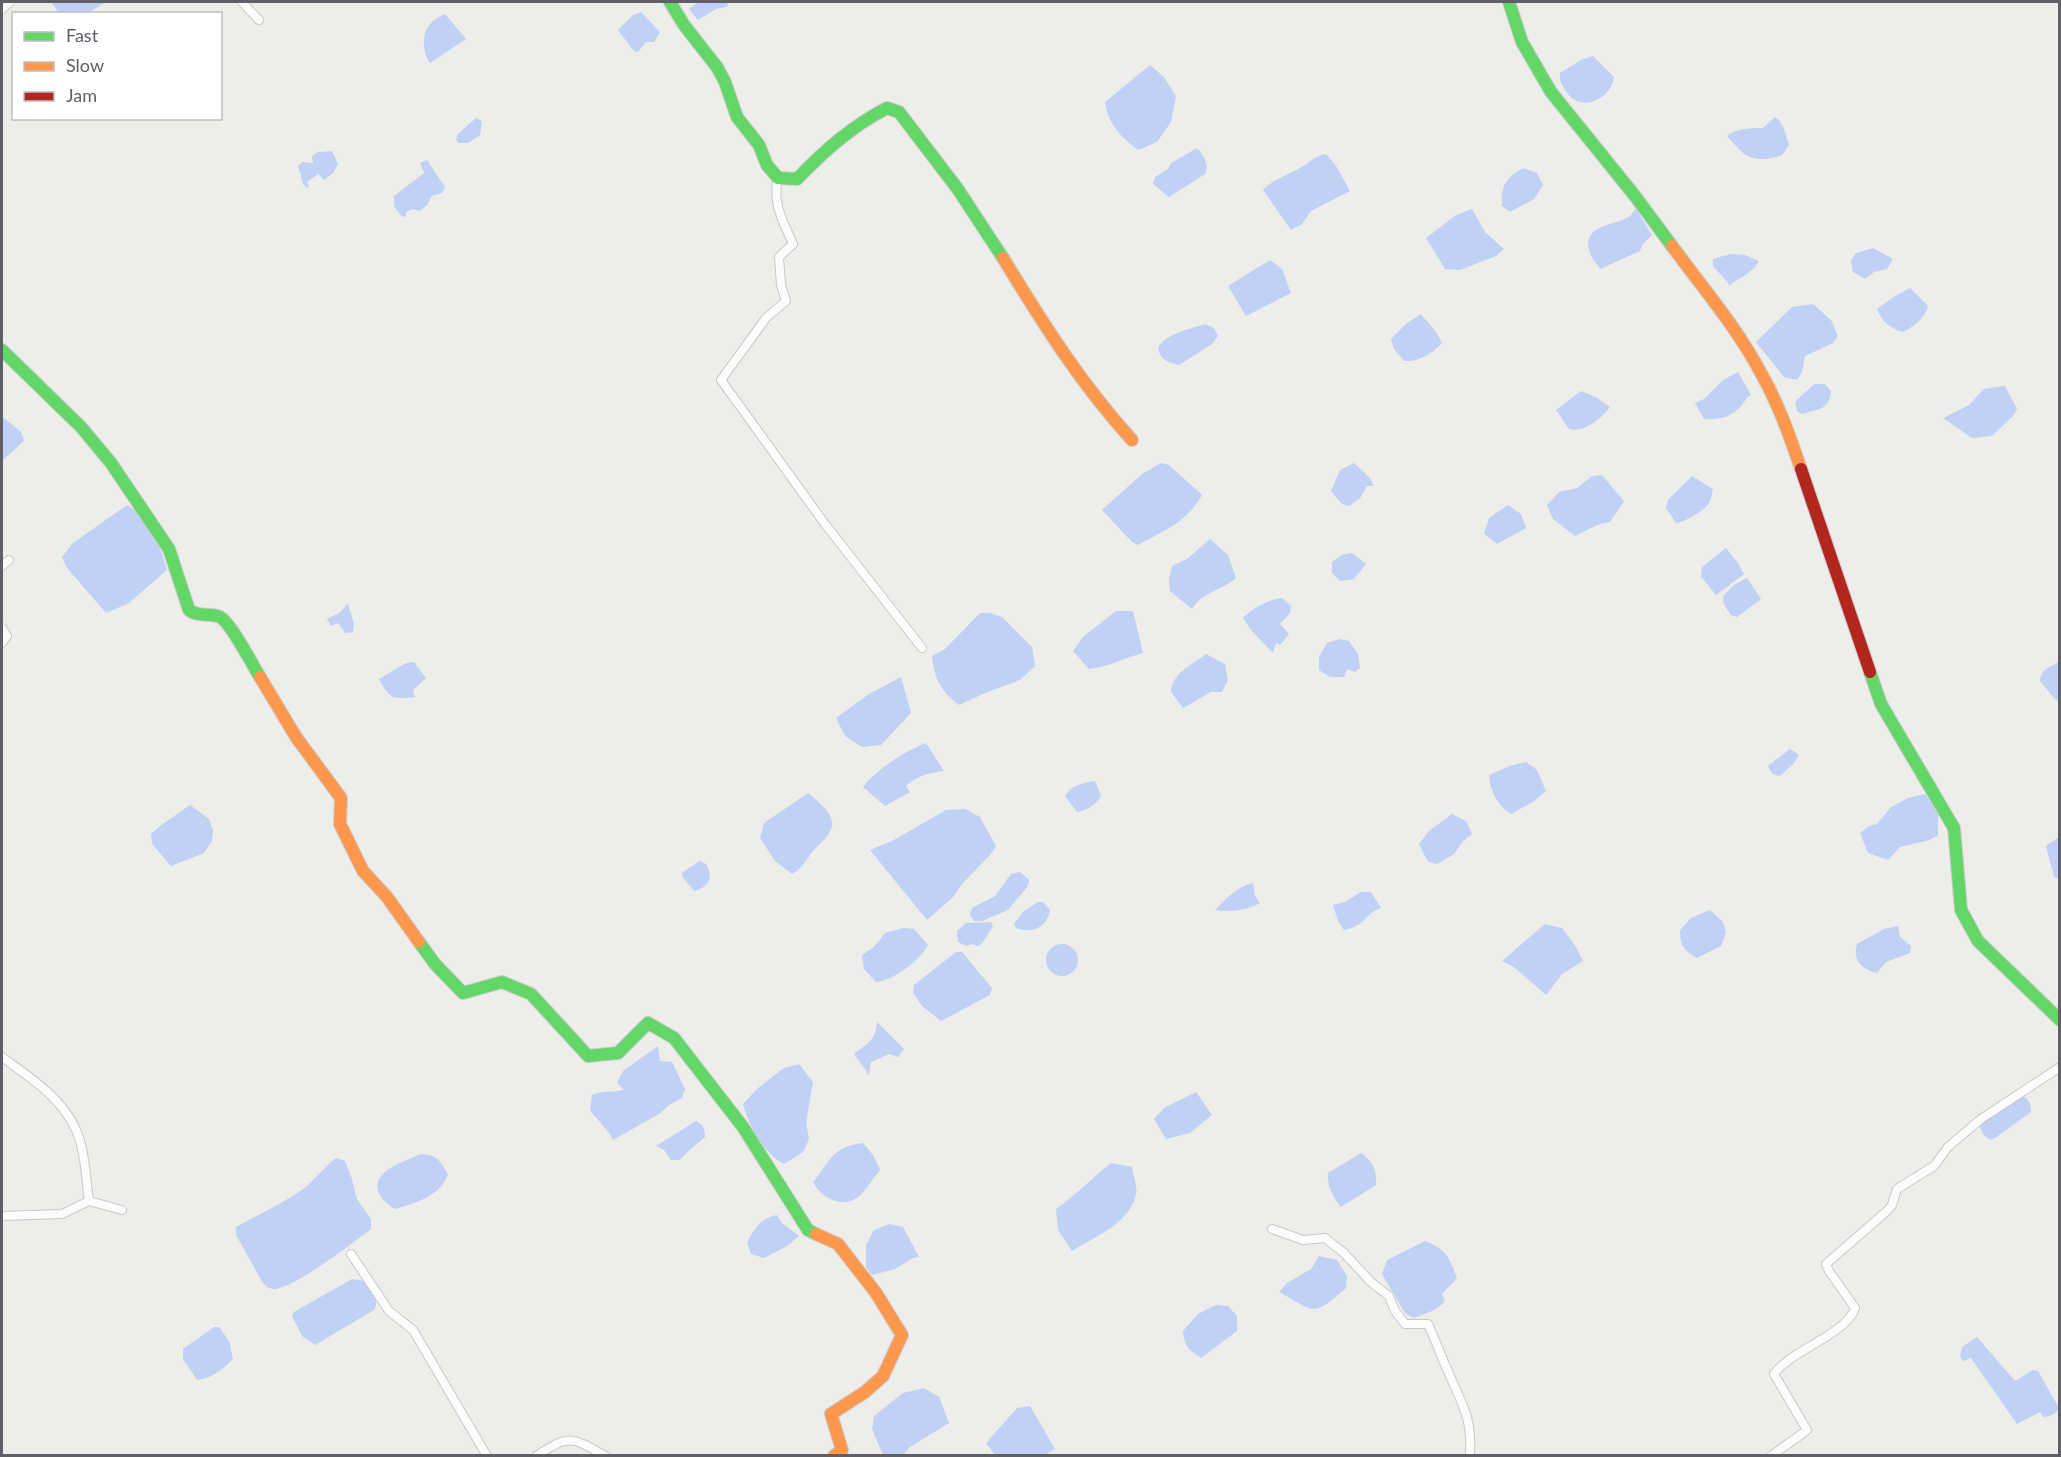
<svg xmlns="http://www.w3.org/2000/svg" width="2061" height="1457" viewBox="0 0 2061 1457" font-family="Lato,sans-serif">
<style>
.water{fill:#c0d1f5}
.lines{fill:none;stroke-linecap:round;stroke-linejoin:round}
.street-casing{stroke:#c9c9c9;stroke-width:10}
.fast-casing{stroke:#cacbcb;stroke-width:14}
.slow-casing{stroke:#cacbcb;stroke-width:14}
.jam-casing{stroke:#cacbcb;stroke-width:14}
.street{stroke:#fcfcfc;stroke-width:8}
.fast{stroke:#63d668;stroke-width:12}
.slow{stroke:#ff974d;stroke-width:12}
.jam{stroke:#b3261e;stroke-width:12}
</style>
<rect width="100%" height="100%" fill="#edede9"/>
<path class="water" d="M51 2H106L88 13H59Z
M698 2H727L728 5 727 7 716 9 698 20 689 9Z
M641 12 660 32 654 42H646L638 52 634 51 618 30 633 15Z
M445 14 466 39 430 63C422 52 421 32 432 22 435 19 441 16 445 14Z
M1593 56 1614 77C1611 100 1579 114 1566 91 1562 84 1559 81 1560 73L1581 60Z
M1150 65 1164 77 1176 96 1171 122 1157 142 1138 150C1121 137 1108 124 1105 102Z
M1775 117C1784 122 1786 136 1789 145L1782 155C1765 161 1749 162 1737 147 1733 143 1731 140 1727 136 1737 128 1750 128 1763 128Z
M476 118 482 121 480 135 468 143H459L456 140 458 134Z
M1197 148C1203 155 1210 165 1205 174L1169 197 1153 184 1155 177 1168 169 1171 163Z
M332 151 338 164 333 173 324 180 318 174 307 182 309 186 307 188 303 184 298 166 302 162 313 163 312 156 318 152Z
M1326 154 1336 166 1350 191 1311 211 1302 224 1291 230 1263 190C1275 178 1291 174 1305 165 1313 159 1316 156 1326 154Z
M427 160 445 187 442 193 432 196 427 205 420 211 413 209 406 212V216L402 217 394 206V196L424 173 420 163Z
M1523 168 1537 173 1543 185 1534 199 1510 212 1502 206C1501 185 1505 179 1523 168Z
M1472 209 1485 232 1504 249 1496 256 1460 270 1445 269 1426 238 1456 215Z
M1636 209 1652 235 1642 245 1640 251 1600 269C1597 264 1591 258 1590 253 1580 224 1616 226 1630 216 1632 214 1634 211 1636 209Z
M1873 248 1893 259 1887 269 1874 272 1865 279 1853 272 1851 260 1856 253Z
M1730 254 1745 255 1759 261C1756 270 1738 279 1730 285L1713 266V259Z
M1270 260 1282 269 1291 293 1246 316 1228 286Z
M1910 288 1928 306C1925 318 1915 326 1903 332 1890 328 1882 322 1877 309L1895 296Z
M1813 304 1831 320 1838 336 1833 343 1805 356 1802 372 1797 380 1784 377 1756 342 1792 307Z
M1421 314 1436 332 1442 343C1432 354 1419 362 1404 361L1394 349 1391 339 1407 323Z
M1205 324 1214 328 1218 336 1212 344 1179 365C1168 362 1160 360 1158 348 1165 334 1190 329 1205 324Z
M1738 372 1751 395C1745 398 1745 402 1741 406 1730 418 1718 420 1704 419L1695 403 1704 399 1723 380Z
M1814 384H1825L1831 391C1829 411 1818 409 1802 414L1797 411 1795 402Z
M2005 386 2017 409 2013 416 1992 436 1972 438 1943 418 1969 405 1984 389Z
M1581 391 1596 397 1610 407C1601 419 1584 433 1569 429L1556 410Z
M4 418 21 432 24 441 2 461V419Z
M1161 463 1169 465 1202 495C1185 524 1166 529 1138 545L1132 542 1102 510 1142 474Z
M1354 463 1369 477 1374 486H1367L1360 498 1349 506 1342 504 1331 491 1340 470Z
M1602 475 1624 501 1610 522 1597 525 1575 536 1553 519 1547 505 1559 492 1577 488 1592 476Z
M1692 476 1713 489C1712 494 1711 499 1709 503 1704 511 1685 522 1676 523L1666 508 1668 500Z
M127 505C151 520 160 544 167 570L129 603 106 613 67 568 62 557 73 543Z
M1508 505 1521 514 1526 528 1497 544 1484 534 1489 518Z
M1210 539 1228 555 1236 578C1221 591 1202 592 1192 609L1170 591 1169 578 1172 566 1187 559Z
M1726 548 1738 563 1744 574 1716 595 1701 577 1702 567Z
M1352 553 1366 564 1354 579 1340 581 1332 573V562L1342 555Z
M1747 578 1761 599 1737 617 1731 615 1724 605 1723 596 1734 585Z
M1282 598 1291 606 1290 613 1280 624 1289 634 1280 645 1276 643 1273 653 1251 630 1243 618C1254 607 1267 600 1282 598Z
M348 604 354 624 353 632 345 633 338 623 331 626 327 619 339 613Z
M1116 611H1133L1143 653C1124 658 1108 667 1089 669L1073 651 1083 637Z
M980 613H990L1002 617 1032 647 1035 666 1020 680 985 693 959 705C940 690 935 680 932 656L945 649Z
M1340 639 1349 641 1358 654 1360 668 1355 672 1347 669 1344 677H1330L1319 670V657L1327 643Z
M1206 654 1225 664 1228 680 1222 692H1211L1183 708 1171 692C1173 672 1191 666 1206 654Z
M414 662 426 678 413 690 415 697C393 699 390 700 379 679L406 663Z
M2059 662V702L2054 698 2040 681C2041 669 2050 667 2059 662Z
M901 677 911 713 881 745 862 747 845 736 836 718 869 694Z
M926 743 944 771C929 773 918 775 906 786L910 792 885 806 863 787C877 769 905 751 926 743Z
M1790 749 1799 755 1794 763 1780 776 1772 774 1768 766Z
M1526 762 1537 770 1546 791 1533 802 1511 814C1497 805 1491 793 1489 775L1510 766Z
M1095 781 1101 796C1096 805 1087 810 1077 812L1065 796C1071 785 1083 783 1095 781Z
M808 793C818 801 839 817 830 831 827 838 819 844 814 850 806 859 803 868 792 874L775 861 760 838 764 823Z
M1925 794 1938 813V836L1926 841 1900 847 1888 860 1868 853 1860 833 1869 826 1877 824 1891 807 1908 798Z
M190 805 209 819 213 830 212 841 204 853 171 866 152 844 151 834 160 826Z
M965 809 980 817 996 846 991 854 962 884 953 897 927 920 870 850 892 841 946 810Z
M1452 814 1466 821 1472 834 1463 841 1454 854 1437 864 1428 862 1419 844 1429 831Z
M2059 837V879L2054 877 2046 846Z
M700 861 706 864C714 878 709 887 694 891L682 876 683 872Z
M1020 872 1029 880 1028 886 1008 910 982 921H974L970 915 972 908 995 896 1011 874Z
M1253 883 1255 896 1260 903C1246 911 1230 912 1215 910 1226 899 1237 886 1253 883Z
M1361 892H1371L1381 908C1365 913 1366 926 1344 930L1338 921 1333 905 1345 902Z
M1038 902H1043L1050 910C1047 927 1033 934 1016 928L1014 924 1023 912Z
M1710 910 1723 922 1726 933 1721 946 1697 958C1684 950 1680 946 1680 930L1691 918Z
M991 922 993 927C987 933 986 941 979 946L971 944 966 946 958 942 957 931 966 923Z
M1545 924 1562 928 1576 947 1583 961 1562 974 1546 995 1515 968 1502 961Z
M1898 926 1900 937 1911 946 1910 953 1886 962 1877 973C1862 969 1852 961 1857 944L1884 929Z
M903 928 914 929 928 945C920 960 893 981 876 982L864 969 862 955 874 947 885 933Z
M1046 960a16 16 0 1 1 32 0a16 16 0 1 1-32 0Z
M956 952H962L992 988 990 995 941 1021 922 1006 913 993 914 985Z
M877 1022 904 1049 898 1057 889 1054 871 1062 869 1075 854 1054C867 1044 876 1040 877 1022Z
M658 1046 660 1061 672 1062 685 1089 682 1098 669 1105 659 1114 613 1140C608 1129 597 1120 590 1110L592 1095C603 1090 612 1093 624 1090L617 1083 623 1071Z
M799 1064 813 1082 806 1123 809 1139 803 1152 784 1164C763 1153 749 1126 743 1104L757 1089 784 1068Z
M1196 1092 1212 1115 1190 1133 1166 1139 1154 1119 1164 1108Z
M2022 1095C2029 1100 2031 1103 2031 1112L1995 1138 1990 1140 1983 1134 1979 1124Z
M696 1121C703 1124 705 1129 705 1137 697 1144 686 1152 680 1160H671L664 1150 656 1146Z
M863 1143 873 1155 880 1170C873 1178 867 1190 858 1197 842 1209 821 1198 813 1182 832 1160 831 1147 863 1143Z
M1361 1153C1373 1162 1377 1170 1376 1185L1341 1207C1333 1198 1327 1186 1328 1173Z
M420 1154C438 1155 439 1160 448 1174 441 1196 415 1203 395 1209 383 1203 370 1187 382 1175 391 1165 408 1160 420 1154Z
M336 1158 345 1161 352 1179 357 1199 371 1219V1229C353 1243 296 1287 275 1289 269 1289 266 1286 263 1283L236 1235V1227C258 1215 281 1204 302 1190 315 1180 323 1168 336 1158Z
M1111 1163 1132 1167C1133 1175 1138 1188 1136 1195 1128 1225 1095 1236 1072 1251L1058 1230 1056 1209C1076 1195 1092 1178 1111 1163Z
M777 1215 782 1223 799 1236 787 1246 764 1258 751 1254 747 1242C755 1228 761 1218 777 1215Z
M889 1224 903 1227 919 1257 913 1258 895 1269 872 1275 866 1267V1245L874 1230Z
M1425 1241C1447 1250 1449 1257 1457 1278L1442 1294 1445 1301C1437 1311 1424 1314 1413 1318L1405 1313 1382 1274 1387 1260Z
M1319 1256 1337 1260 1347 1276 1346 1288C1312 1318 1316 1312 1279 1292L1287 1283 1311 1269Z
M352 1279 365 1281C372 1290 380 1298 374 1310L315 1345 302 1336 292 1316 294 1312Z
M1216 1305 1228 1306 1237 1316V1331L1201 1358C1189 1350 1184 1346 1183 1331L1198 1314Z
M214 1327H219L229 1341 233 1359C222 1370 212 1378 197 1380L183 1359V1349Z
M1977 1337 2015 1381 2033 1370 2038 1371 2059 1408C2056 1414 2050 1417 2043 1417L2040 1412 2017 1424 1971 1358 1963 1361 1960 1356 1962 1347Z
M924 1388 939 1397 949 1423 910 1447 903 1455H883L872 1429 874 1416 903 1393Z
M1030 1406 1055 1449 1045 1455H995L986 1443 1017 1408Z"/>
<g class="lines">
<defs>
<path id="street" d="M242 2 259 20
M2 9 10 2
M778 178C772 204 783 221 793 244L779 257 781 285 786 301 766 318 721 380 825 524 922 648
M2 566 9 560
M2 628 7 636 2 643
M2 1057C32 1079 69 1102 80 1141 86 1160 86 1182 89 1201
M2 1216 62 1214 89 1201 122 1210
M1272 1229 1303 1240 1325 1238 1344 1253 1372 1283 1389 1296 1395 1311 1405 1324H1428C1436 1341 1442 1359 1450 1376 1464 1408 1472 1419 1470 1456
M351 1254 389 1311 413 1330 487 1456
M536 1456C569 1435 571 1436 605 1456
M1771 1456 1807 1430 1774 1374C1791 1350 1847 1334 1855 1308L1829 1271 1826 1264 1887 1211 1892 1205 1897 1189 1934 1166 1948 1147 1981 1119 2060 1067"/>
<path id="fast" d="M670 2 684 25 717 67 725 82 737 117 759 145 767 165 778 178 797 179C824 151 852 126 887 108L899 112 957 188 1003 258
M1509 2 1522 42 1551 92 1635 196 1672 246
M2 350 81 427 111 463 169 549 189 610C199 618 210 612 220 617 231 623 252 664 260 677
M1870 672 1881 704 1954 828 1961 910 1978 941 2060 1020
M419 942 435 964 463 993 502 982 531 994 588 1056 618 1053 648 1023 674 1038 743 1127 808 1230 816 1234"/>
<path id="slow" d="M1672 246C1703 288 1738 329 1762 375 1779 405 1790 437 1801 469
M1003 258C1042 322 1081 384 1132 440
M260 677 296 737 341 798 340 824 363 871 387 897 419 942
M816 1234 838 1244 876 1293 902 1335 883 1376 865 1392 831 1414 842 1450 834 1456"/>
<path id="jam" d="M1801 469 1870 672"/>
</defs>
<use href="#street" class="street-casing"/>
<use href="#fast" class="fast-casing"/>
<use href="#slow" class="slow-casing"/>
<use href="#jam" class="jam-casing"/>
<use href="#street" class="street"/>
<use href="#fast" class="fast"/>
<use href="#slow" class="slow"/>
<use href="#jam" class="jam"/>
</g>
<rect width="2061" height="1457" fill="none" stroke="#5e6066" stroke-width="6"/>
<rect x="12" y="12" width="210" height="108" fill="#ffffff" stroke="#bfbfc2" stroke-width="1.5"/>
<rect x="24" y="32" width="30" height="9" fill="#63d668" stroke="#bfbfc2" stroke-width="1.5"/>
<text x="66" y="42" font-size="18" fill="#5e6066">Fast</text>
<rect x="24" y="62" width="30" height="9" fill="#ff974d" stroke="#bfbfc2" stroke-width="1.5"/>
<text x="66" y="72" font-size="18" fill="#5e6066">Slow</text>
<rect x="24" y="92" width="30" height="9" fill="#b3261e" stroke="#bfbfc2" stroke-width="1.5"/>
<text x="66" y="102" font-size="18" fill="#5e6066">Jam</text>
</svg>
